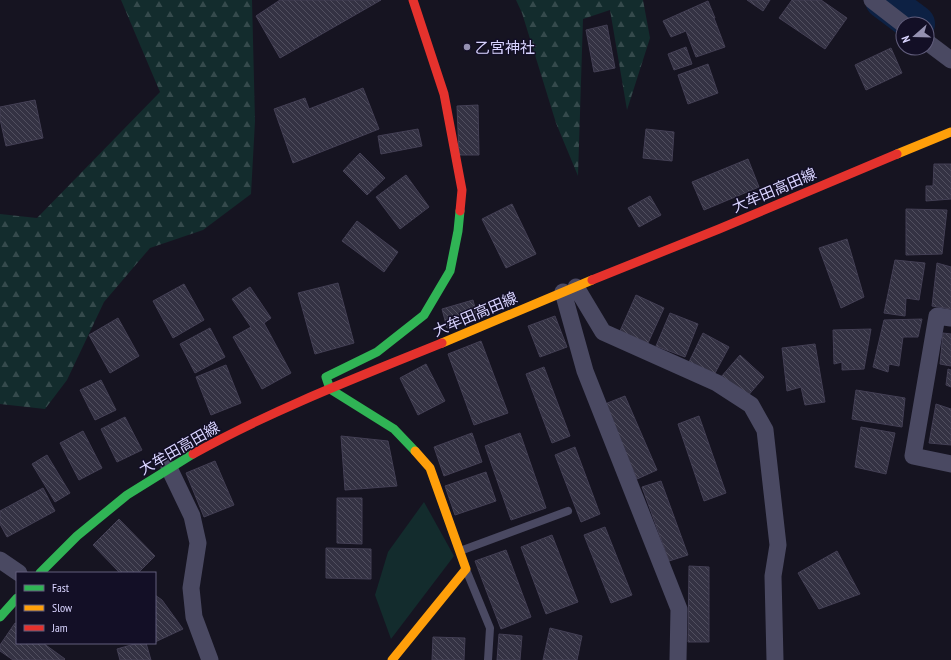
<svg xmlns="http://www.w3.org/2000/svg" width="951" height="660" viewBox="0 0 951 660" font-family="'PT Sans Narrow','Noto Sans JP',sans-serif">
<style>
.forest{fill:url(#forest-firs)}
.park{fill:#132c2d}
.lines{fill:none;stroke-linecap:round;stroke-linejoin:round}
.river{stroke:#0d2144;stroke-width:38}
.building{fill:url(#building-back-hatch);stroke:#433f54}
.lane{stroke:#4a4962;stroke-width:8}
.street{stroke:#4a4962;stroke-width:17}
.fast{stroke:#30b455;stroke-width:9}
.slow{stroke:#ff9f0a;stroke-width:9}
.jam{stroke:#e5322d;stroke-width:9}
.poi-dot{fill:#9591b1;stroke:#130f26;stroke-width:1.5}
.labels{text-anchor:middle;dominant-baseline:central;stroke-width:3;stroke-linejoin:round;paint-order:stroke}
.poi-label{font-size:15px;fill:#d9d4ff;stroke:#130f26;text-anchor:start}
.street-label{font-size:15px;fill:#d9d4ff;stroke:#130f26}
</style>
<defs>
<pattern id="forest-firs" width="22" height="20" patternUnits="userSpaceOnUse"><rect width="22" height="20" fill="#132c2d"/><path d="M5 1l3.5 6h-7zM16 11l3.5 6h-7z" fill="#354a4c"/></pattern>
<pattern id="building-back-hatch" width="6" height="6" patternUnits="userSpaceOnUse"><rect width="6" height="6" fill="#343243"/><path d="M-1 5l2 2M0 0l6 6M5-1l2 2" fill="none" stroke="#514f5f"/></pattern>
</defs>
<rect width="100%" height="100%" fill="#161421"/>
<path class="forest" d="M121 0H252L255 121 251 194 203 230 150 248 104 302 67 380 45 409 0 404V214L37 218 160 92Z
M516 0H643L650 38 627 110 610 10 583 19 578 176 556 123 522 13Z"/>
<path class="park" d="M424 502 454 556 391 639 375 595 388 552Z"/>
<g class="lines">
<path class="river" d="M884 0 916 24"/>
</g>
<path class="building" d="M280 0H381L280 58 256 16Z
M747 0H770L763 11Z
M792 0H821L847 18 825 49 779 18Z
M708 1 715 18H714L725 47 696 57 686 31 671 37 663 21Z
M607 25 615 68 594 72 586 30Z
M686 47 692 64 674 70 668 54Z
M891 48 902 73 866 90 855 65Z
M708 64 718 93 688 104 678 75Z
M363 88 379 129 293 163 274 109 305 98 309 109Z
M35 100 43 138 6 146 0 119V107Z
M478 105 479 155H459L457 106Z
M418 129 422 146 381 154 378 136Z
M646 129 674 132 672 161 643 158Z
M360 153 385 178 367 195 343 171Z
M748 159 759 187 704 210 692 182Z
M934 164H951V199L926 201V186H933Z
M406 175 429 207 400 229 376 197Z
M650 196 661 215 639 227 628 208Z
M512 204 536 254 506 268 482 219Z
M906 209 947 210 942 254 906 255Z
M357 221 398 252 384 272 342 241Z
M847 239 864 297 841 308 819 248Z
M895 260 925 263 919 300 906 298 905 316 884 313Z
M937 263 951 267V309L932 306Z
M338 283 354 343 315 354 298 293Z
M184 284 204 320 173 338 153 301Z
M250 287 271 318 264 323 291 373 262 389 233 337 251 327 232 299Z
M636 295 664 308 648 343 620 331Z
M473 300 478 319 447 328 442 309Z
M670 313 698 324 685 357 656 346Z
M555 316 567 347 540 357 528 326Z
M118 318 139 356 110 373 89 335Z
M922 319 918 337H903L899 366 889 364 888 372 873 367 884 320Z
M210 328 225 357 195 373 180 344Z
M871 329 864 369 842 370V362L834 364 833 330Z
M703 333 729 347 714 375 689 362Z
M943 333 951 334V366L940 364Z
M481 341 508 413 474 425 448 354Z
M815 344 825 402 805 405 801 387 787 391 782 348Z
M740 355 764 377 746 398 721 377Z
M426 364 445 401 418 415 400 378Z
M226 365 241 403 211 415 196 377Z
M544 367 570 436 552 443 526 374Z
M948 369 951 370V387L946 385Z
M101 380 116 410 95 420 80 390Z
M856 390 905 398 902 427 852 419Z
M625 396 657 470 637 479 605 404Z
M936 404 951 409V445L929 443Z
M699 416 726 493 704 501 678 424Z
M125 417 142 450 117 462 101 429Z
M861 427 895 433 886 474 855 467Z
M83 431 102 468 79 480 60 443Z
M472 433 482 462 444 476 434 447Z
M520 433 546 508 511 520 485 446Z
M341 436 388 441 397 486 345 490Z
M575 447 600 514 581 522 555 455Z
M47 455 70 493 55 502 32 464Z
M215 461 234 505 204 517 186 473Z
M486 472 496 501 455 515 445 486Z
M661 481 688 555 669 561 642 487Z
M43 488 55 511 7 537 0 524V511Z
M337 498H362V544L337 543Z
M119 519 155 556 138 573H120L93 545Z
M605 527 632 595 611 603 584 535Z
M552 535 578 602 546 614 521 547Z
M326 548 371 549V579L326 578Z
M506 550 531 617 501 629 475 561Z
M837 551 860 594 819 609 798 573Z
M689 566 709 567V642H688Z
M155 595 162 600 183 629 155 642Z
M15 623 17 624V643H43L65 659 64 660H13L0 651V645Z
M550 628 582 636 577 660H543Z
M499 634 522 636 520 660H497Z
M433 637 465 638 464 660H432Z
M138 643H146L151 660H120L117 649Z"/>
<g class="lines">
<path class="lane" d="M460 551 568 511
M467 572 490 628 488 660"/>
<path class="street" d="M872 0 903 24
M927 42 951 60
M576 287 603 332 717 383 751 405 765 430 778 545 773 576 775 660
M563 292 585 371 679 609 678 660
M951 318 937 316 913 456 951 464
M169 468 192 516 198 543 191 588 194 617 210 660
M0 560 19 573"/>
<path class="fast" d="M415 451 394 429 330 389 326 377 377 352 424 315 450 271 458 231 460 211
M40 573 77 536 127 495 193 454
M0 617 17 598"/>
<path class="slow" d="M897 154 951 132
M442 343 592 280
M392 660 466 569 430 468 415 451"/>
<path class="jam" d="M413 0 444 94 462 190 460 211
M592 280 719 229 897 154
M193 454C272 410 358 377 442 343"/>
</g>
<circle class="poi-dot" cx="467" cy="47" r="4"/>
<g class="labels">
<g class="poi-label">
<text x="475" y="47">乙宮神社</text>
</g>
<g class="street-label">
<text transform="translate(774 190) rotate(-23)">大牟田高田線</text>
<text transform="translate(475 314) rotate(-23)">大牟田高田線</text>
<text transform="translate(179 448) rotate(-30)">大牟田高田線</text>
</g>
</g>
<rect x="16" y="572" width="140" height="72" fill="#130f26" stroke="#625e7d"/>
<rect x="24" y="585" width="20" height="6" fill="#30b455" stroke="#625e7d"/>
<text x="52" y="592" font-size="12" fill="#d9d4ff">Fast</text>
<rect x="24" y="605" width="20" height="6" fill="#ff9f0a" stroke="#625e7d"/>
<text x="52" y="612" font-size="12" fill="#d9d4ff">Slow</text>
<rect x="24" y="625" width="20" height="6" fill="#e5322d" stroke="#625e7d"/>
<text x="52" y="632" font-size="12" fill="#d9d4ff">Jam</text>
<g transform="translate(915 36) rotate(250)"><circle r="19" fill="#130f26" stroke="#625e7d"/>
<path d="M0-3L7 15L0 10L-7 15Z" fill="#9591b1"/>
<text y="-6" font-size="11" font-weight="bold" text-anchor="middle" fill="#d9d4ff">N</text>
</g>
</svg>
